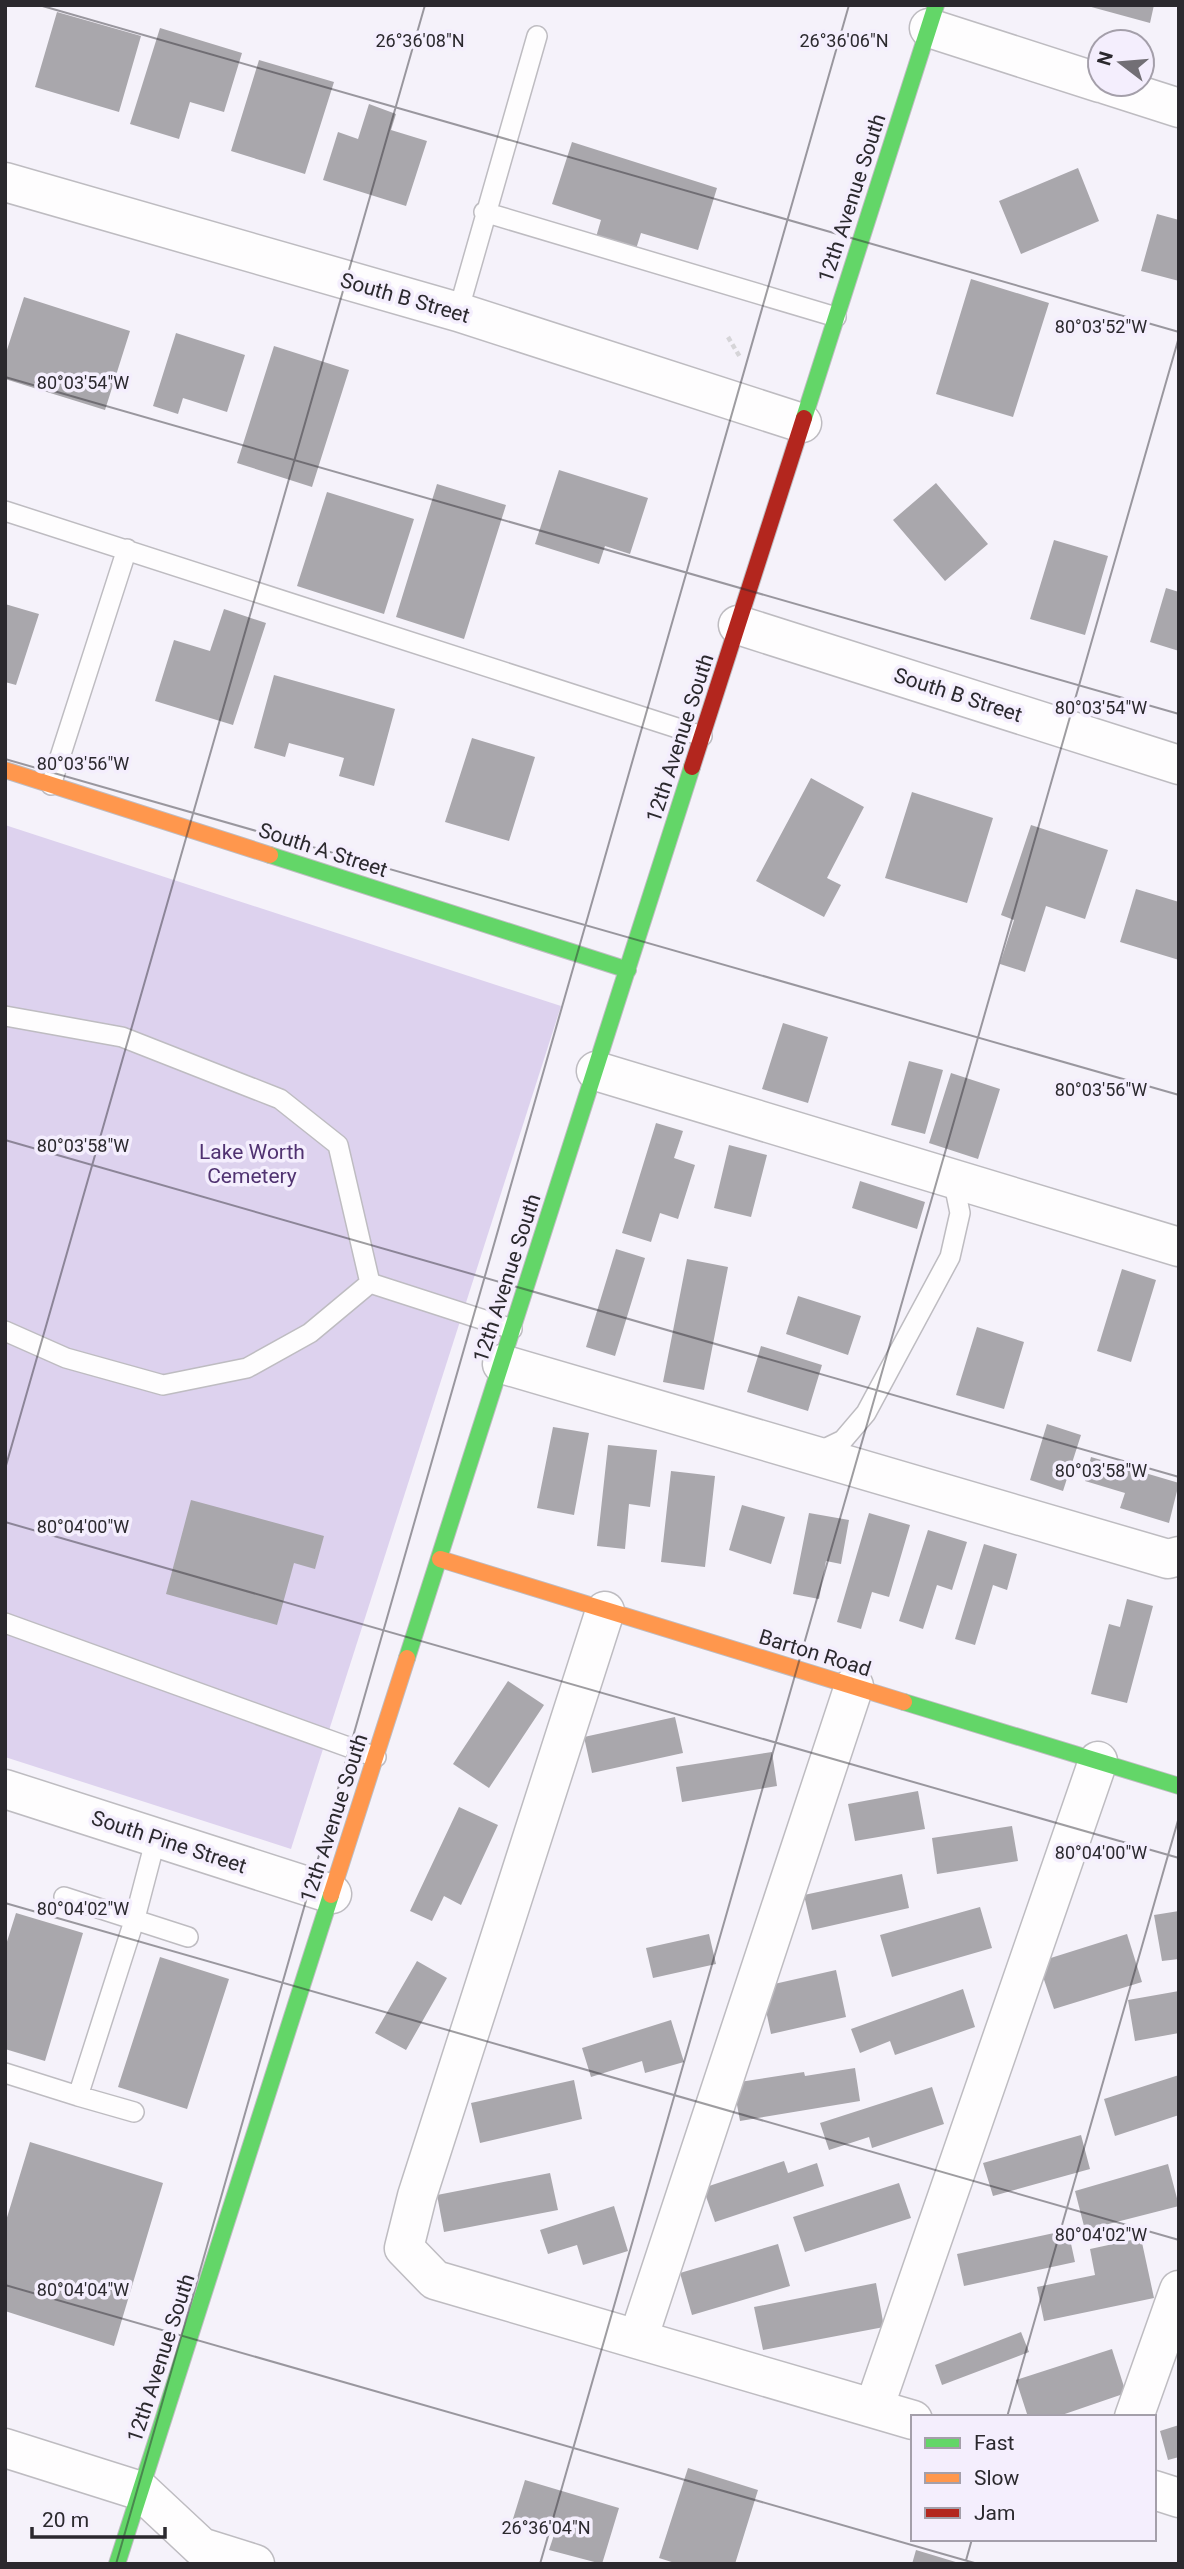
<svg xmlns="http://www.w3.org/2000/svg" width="1184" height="2569" viewBox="0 0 1184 2569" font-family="Roboto,sans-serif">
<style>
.green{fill:#ddd2ee}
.building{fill:#a9a7ac}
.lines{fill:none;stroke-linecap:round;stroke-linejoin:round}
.lane-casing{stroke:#bebcc1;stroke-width:22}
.street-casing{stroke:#bebcc1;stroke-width:41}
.fast-casing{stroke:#bebcc1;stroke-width:18}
.slow-casing{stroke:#bebcc1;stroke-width:18}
.jam-casing{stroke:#bebcc1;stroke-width:18}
.path{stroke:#d6d5d8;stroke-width:4.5;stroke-dasharray:5 3.5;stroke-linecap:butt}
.lane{stroke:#fefdfe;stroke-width:19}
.street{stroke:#fefdfe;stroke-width:38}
.fast{stroke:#63d668;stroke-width:16}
.slow{stroke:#ff974d;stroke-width:16}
.jam{stroke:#b3261e;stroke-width:16}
.ticks{fill:none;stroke:#2b292e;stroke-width:2;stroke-opacity:0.45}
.labels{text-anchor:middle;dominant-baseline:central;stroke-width:7;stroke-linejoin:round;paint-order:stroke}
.street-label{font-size:21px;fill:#2b292e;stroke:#f4eefd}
.park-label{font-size:21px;fill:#503271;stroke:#f4eefd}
.ticks-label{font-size:18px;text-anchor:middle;fill:#2b292e;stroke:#f4eefd;stroke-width:7;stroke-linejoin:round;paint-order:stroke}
</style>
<rect width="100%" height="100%" fill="#f5f2fa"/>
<path class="green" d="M5 825 561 1006 291 1849 5 1757Z"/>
<path class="building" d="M1084 5H1154L1150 23Z
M57 12 141 36 119 112 35 87Z
M160 28 242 53 224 112 190 102 179 139 130 124Z
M259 60 334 82 305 174 231 151Z
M369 104 396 114 391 130 427 141 406 206 323 180 338 132 358 139Z
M572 142 717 188 698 250 641 233 636 249 596 237 601 220 552 204Z
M1078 168 1099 221 1021 254 999 201Z
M1157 214 1179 220V281L1141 271Z
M971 279 1049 303 1013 417 936 394Z
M24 297 130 331 105 410 5 379V356Z
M176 333 245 355 227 412 183 398 178 414 153 406Z
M274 346 349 370 312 487 237 463Z
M559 470 648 498 630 554 605 546 599 564 535 544Z
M936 483 988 544 945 581 893 520Z
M437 484 506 505 464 639 396 617Z
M327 492 414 519 384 614 297 586Z
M1054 540 1108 556 1085 635 1030 619Z
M1166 588 1179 592V651L1150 642Z
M5 604 39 614 16 685 5 682Z
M224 609 266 623 233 725 155 701 174 640 210 651Z
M274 675 395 709 374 786 339 776 344 758 289 743 285 757 254 748Z
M472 738 535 757 509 841 445 822Z
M811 778 864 807 827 878 841 885 824 917 756 881Z
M912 792 993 818 967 903 885 878Z
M1031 825 1108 850 1085 919 1046 906 1025 972 1000 964 1014 920 1001 915Z
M1136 889 1179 902V960L1120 942Z
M783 1023 828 1037 808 1103 762 1089Z
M909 1061 943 1070 925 1134 891 1125Z
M951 1073 1000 1089 978 1159 929 1143Z
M656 1123 683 1131 674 1158 695 1165 678 1219 660 1213 651 1242 622 1233Z
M729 1145 767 1155 751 1217 714 1208Z
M860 1181 925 1202 917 1229 852 1208Z
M616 1249 645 1258 615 1356 586 1347Z
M687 1259 728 1267 704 1390 663 1382Z
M1122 1269 1156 1280 1131 1362 1097 1351Z
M798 1296 861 1316 848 1355 786 1334Z
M977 1327 1024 1342 1004 1409 956 1395Z
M761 1346 822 1365 808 1411 747 1392Z
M1047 1424 1081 1435 1063 1491 1030 1480Z
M553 1427 589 1433 574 1515 537 1508Z
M608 1445 657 1450 650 1507 629 1504 625 1549 597 1546Z
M1091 1457 1179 1483 1169 1523 1120 1508 1125 1493 1085 1481Z
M671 1471 715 1476 705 1567 661 1562Z
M191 1500 324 1536 315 1569 294 1563 277 1625 166 1594Z
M742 1505 785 1517 771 1564 729 1550Z
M809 1513 849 1520 841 1564 826 1561 819 1599 793 1594Z
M869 1513 910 1525 889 1597 872 1592 861 1629 837 1622Z
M928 1530 967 1542 952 1590 937 1585 923 1629 899 1621Z
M984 1544 1017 1554 1007 1590 993 1585 975 1645 955 1639Z
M1127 1599 1153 1606 1127 1703 1091 1694 1109 1624 1120 1627Z
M508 1681 544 1705 489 1788 453 1764Z
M675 1717 683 1753 592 1773 584 1737Z
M772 1752 777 1786 682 1802 676 1767Z
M918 1791 925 1829 855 1841 848 1804Z
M459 1807 498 1825 461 1905 444 1896 432 1921 410 1911Z
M1012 1826 1018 1861 937 1874 932 1838Z
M902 1874 909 1908 812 1930 804 1895Z
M980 1907 992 1948 892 1977 880 1935Z
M1179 1911V1959L1162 1961 1154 1915Z
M16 1913 83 1933 45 2061 5 2049V1948Z
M709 1934 716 1964 653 1978 646 1948Z
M1127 1934 1142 1982 1054 2009 1038 1962Z
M160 1957 229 1979 187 2109 118 2087Z
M417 1961 447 1978 406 2050 375 2033Z
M836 1970 846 2017 771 2034 761 1987Z
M963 1989 975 2027 895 2055 890 2041 860 2053 851 2029Z
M1179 1991V2033L1135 2041 1128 2000Z
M671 2020 684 2062 645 2073 642 2061 591 2077 582 2048Z
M855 2068 860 2101 740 2121 733 2083 804 2072 805 2076Z
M1179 2075V2115L1115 2136 1104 2099Z
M574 2080 582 2119 480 2143 471 2103Z
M932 2087 944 2124 872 2148 869 2137 829 2150 820 2123Z
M1081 2135 1090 2169 993 2196 983 2163Z
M30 2142 163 2183 114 2346 5 2311V2224Z
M784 2161 788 2173 817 2163 824 2186 715 2222 703 2188Z
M1168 2164 1179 2206 1085 2230 1075 2191Z
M550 2173 558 2210 444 2232 437 2195Z
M899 2183 911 2218 805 2252 793 2217Z
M614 2206 628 2251 583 2265 577 2245 548 2254 540 2230Z
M1068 2230 1075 2262 964 2286 957 2254Z
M1141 2238 1154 2298 1044 2321 1037 2287 1095 2275 1090 2249Z
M778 2244 790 2286 692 2315 680 2273Z
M876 2283 884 2327 763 2350 754 2307Z
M1021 2332 1029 2352 942 2385 935 2365Z
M1112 2349 1126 2393 1056 2417H1028L1016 2380Z
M1179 2425V2457L1168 2460 1160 2431Z
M688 2468 758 2490 735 2564H678L659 2558Z
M525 2480 619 2508 602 2564 549 2550 554 2535 512 2522Z
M916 2550 959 2563V2564H912Z"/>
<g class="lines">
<defs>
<path id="lane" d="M484 212 836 317
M458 312 537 36
M5 511 702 736
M51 785 127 549
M5 1016 122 1037 280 1099 338 1145 370 1283
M370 1283 512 1329
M5 1331 66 1358 163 1385 247 1368 310 1333 370 1283
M816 1453 843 1440 866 1413 950 1257 960 1213 953 1179
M5 1623 376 1757
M64 1897 188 1937
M5 2073 78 2096
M134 2112 78 2096 135 1918 156 1838"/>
<path id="street" d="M929 28 1100 83
M1104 84 1179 108
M5 182 458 312 802 423
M738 625 1179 765
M596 1071 1179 1247
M502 1364 1168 1559 1179 1556
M605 1611 417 2196 404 2248 435 2280 913 2420
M5 1789 332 1894
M638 2339 854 1686
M874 2408 1098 1761
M1134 2417 1179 2290
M5 2448 141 2491 201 2547 255 2564
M1154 2490 1179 2498"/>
<path id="fast" d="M804 418 936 5
M270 855 628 970
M407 1658 692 767
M904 1702 1179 1786
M117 2564 331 1895"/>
<path id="slow" d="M5 770 270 855
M440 1559 904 1702
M331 1895 407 1658"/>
<path id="jam" d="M692 767 804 418"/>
</defs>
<use href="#lane" class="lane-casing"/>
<use href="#street" class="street-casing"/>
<use href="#fast" class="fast-casing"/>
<use href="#slow" class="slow-casing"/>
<use href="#jam" class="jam-casing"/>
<path class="path" d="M728 337 740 357"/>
<use href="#lane" class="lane"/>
<use href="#street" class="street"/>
<use href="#fast" class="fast"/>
<use href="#slow" class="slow"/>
<use href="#jam" class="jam"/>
</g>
<path class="ticks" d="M39 5 1179 332M5 377 1179 714M5 759 1179 1095M5 1140 1179 1477M5 1469 425 5M5 1522 1179 1858M5 1903 1179 2240M5 2285 978 2564M1007 2417 1179 1817M116 2564 849 5M540 2564 1179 337M965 2564 972 2539"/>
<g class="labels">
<g class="street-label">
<text transform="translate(852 198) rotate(-72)">12th Avenue South</text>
<text transform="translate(405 298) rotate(16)">South B Street</text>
<text transform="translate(958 695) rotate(18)">South B Street</text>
<text transform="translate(680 738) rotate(-72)">12th Avenue South</text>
<text transform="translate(323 850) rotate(18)">South A Street</text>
<text transform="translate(507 1278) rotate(-72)">12th Avenue South</text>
<text transform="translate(815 1653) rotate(17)">Barton Road</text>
<text transform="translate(334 1818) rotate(-72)">12th Avenue South</text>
<text transform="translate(169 1842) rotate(18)">South Pine Street</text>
<text transform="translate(161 2358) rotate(-72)">12th Avenue South</text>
</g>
<g class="park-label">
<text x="252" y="1152">Lake Worth<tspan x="252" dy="24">Cemetery</tspan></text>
</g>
</g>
<g class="ticks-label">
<text x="420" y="47">26°36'08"N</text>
<text x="844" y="47">26°36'06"N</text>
<text x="1101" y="333">80°03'52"W</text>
<text x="83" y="389">80°03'54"W</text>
<text x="1101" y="714">80°03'54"W</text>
<text x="83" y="770">80°03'56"W</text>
<text x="1101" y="1096">80°03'56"W</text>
<text x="83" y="1152">80°03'58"W</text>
<text x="1101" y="1477">80°03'58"W</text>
<text x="83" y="1533">80°04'00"W</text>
<text x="1101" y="1859">80°04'00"W</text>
<text x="83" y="1915">80°04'02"W</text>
<text x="1101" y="2241">80°04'02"W</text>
<text x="83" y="2296">80°04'04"W</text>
<text x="546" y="2534">26°36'04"N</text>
</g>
<rect width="1184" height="2569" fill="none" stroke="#2b292e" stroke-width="14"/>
<rect x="911" y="2415" width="245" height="126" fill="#f4eefd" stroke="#a49faa" stroke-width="2"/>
<rect x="925" y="2438" width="35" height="10" fill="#63d668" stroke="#a49faa" stroke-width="2"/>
<text x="974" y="2450" font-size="21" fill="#2b292e">Fast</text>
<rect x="925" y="2473" width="35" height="10" fill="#ff974d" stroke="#a49faa" stroke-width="2"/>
<text x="974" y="2485" font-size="21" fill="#2b292e">Slow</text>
<rect x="925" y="2508" width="35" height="10" fill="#b3261e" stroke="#a49faa" stroke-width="2"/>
<text x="974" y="2520" font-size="21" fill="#2b292e">Jam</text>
<g transform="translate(1121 63) rotate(286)"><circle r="33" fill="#f4eefd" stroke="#a49faa" stroke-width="2"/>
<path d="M0-5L12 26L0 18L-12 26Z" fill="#726f75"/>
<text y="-10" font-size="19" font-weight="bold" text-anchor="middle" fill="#2b292e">N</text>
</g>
<path d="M32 2527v10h133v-10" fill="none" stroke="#2b292e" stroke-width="3.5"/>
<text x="42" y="2527" font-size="21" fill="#2b292e" stroke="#f4eefd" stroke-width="5" paint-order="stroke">20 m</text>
</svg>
